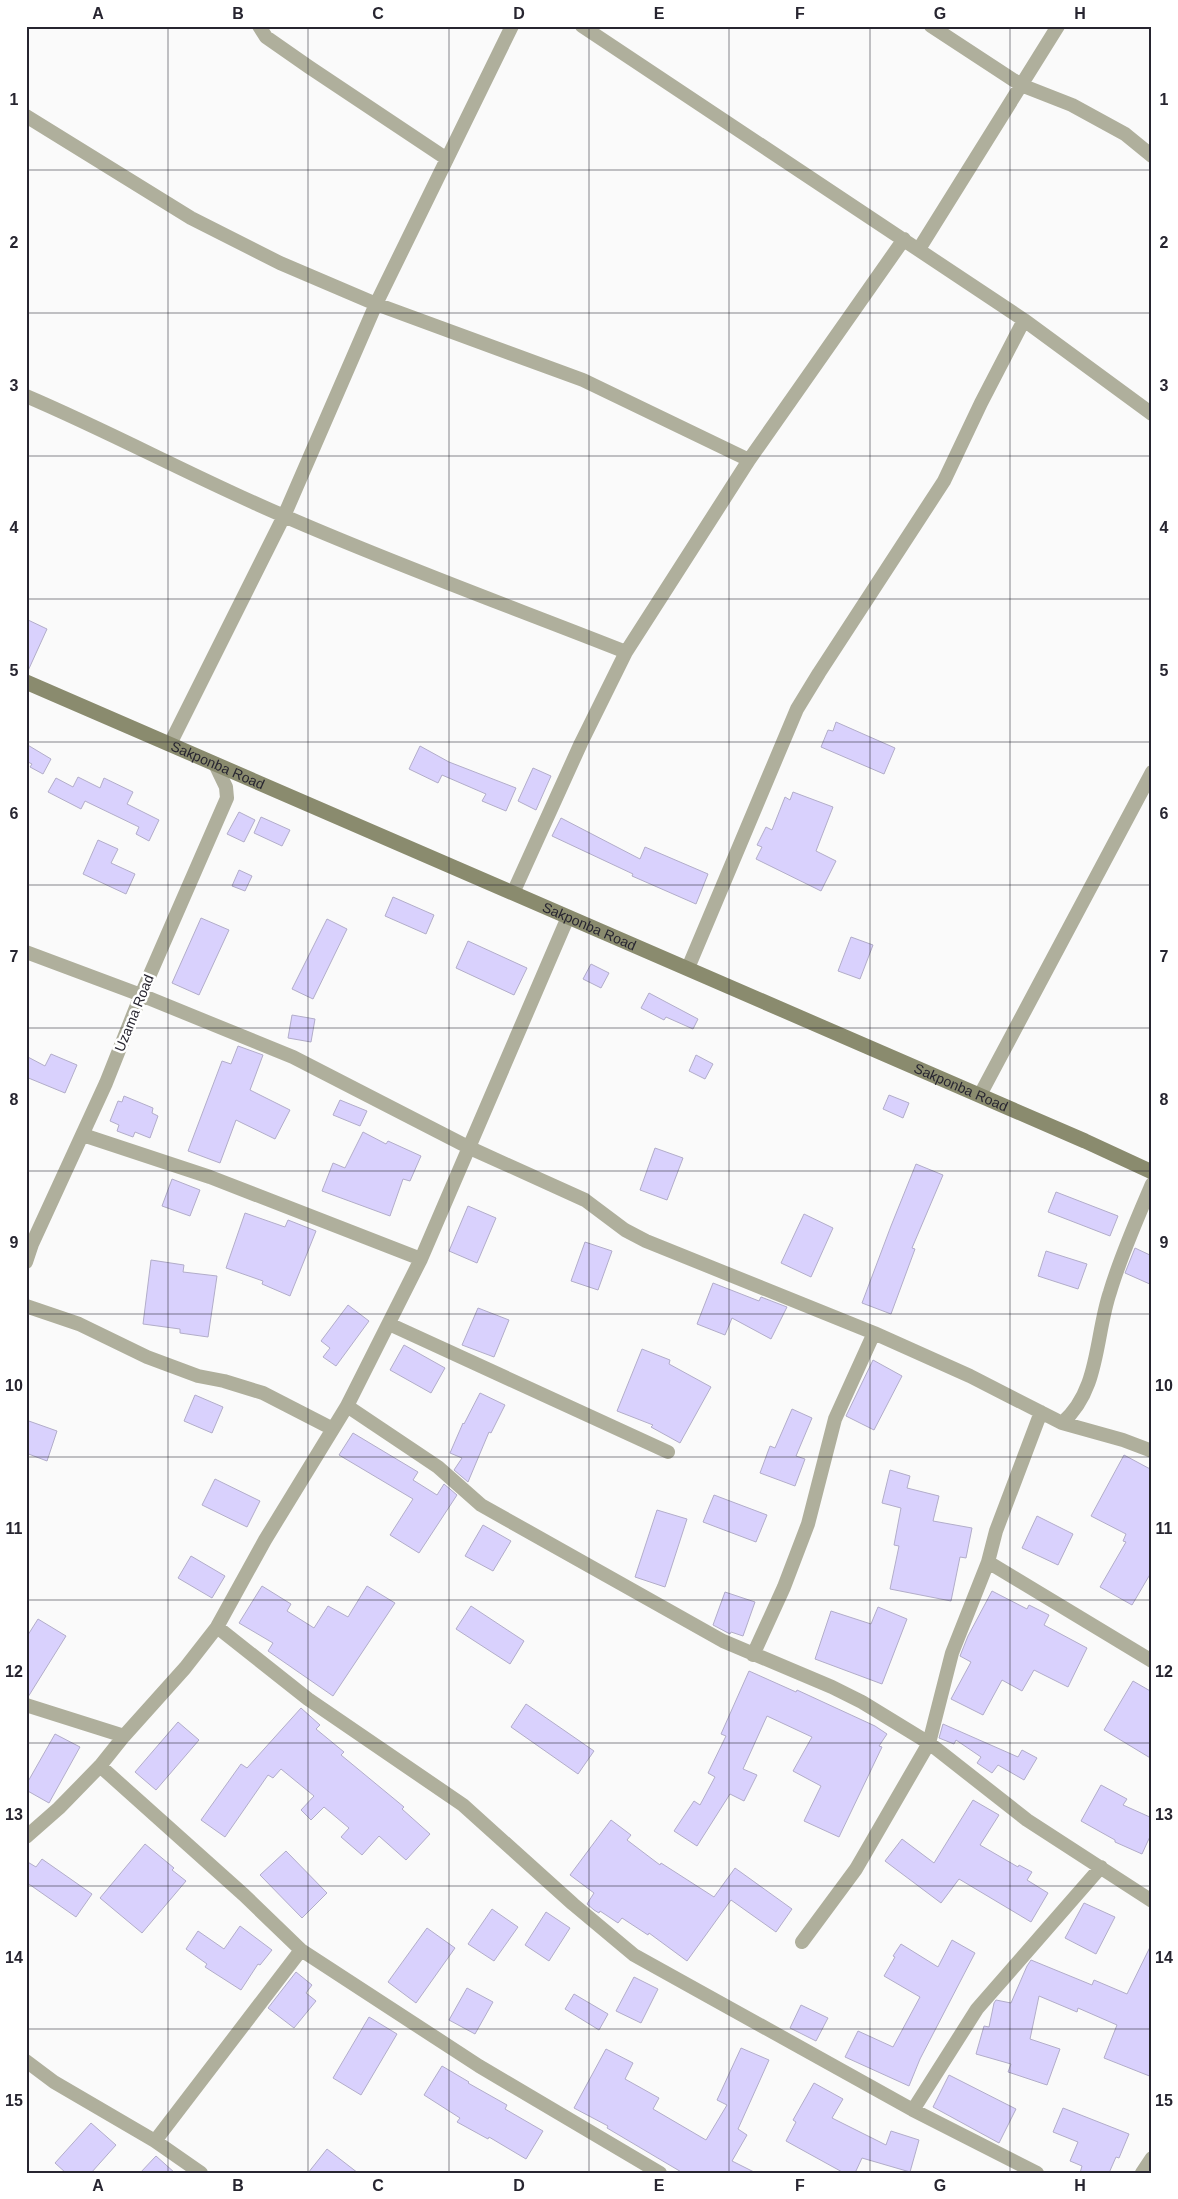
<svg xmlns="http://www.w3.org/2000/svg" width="1178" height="2199" viewBox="0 0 1178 2199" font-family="Helvetica,sans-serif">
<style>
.building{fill:#d9d1fd;stroke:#b2adc9}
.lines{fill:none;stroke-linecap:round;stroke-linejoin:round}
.street{stroke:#afaf9c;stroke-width:14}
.secondary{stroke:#8a8b6e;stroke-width:15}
.grid{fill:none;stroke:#272530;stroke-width:1;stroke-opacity:0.55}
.labels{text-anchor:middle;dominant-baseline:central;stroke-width:5;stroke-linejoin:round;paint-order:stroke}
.street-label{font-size:14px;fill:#272530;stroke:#fff}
.neatline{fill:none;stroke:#272530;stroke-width:2}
.grid-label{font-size:16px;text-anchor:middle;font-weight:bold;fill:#272530}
</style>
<rect width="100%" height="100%" fill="#fafafa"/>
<path class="building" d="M26 619 47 629 27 673H26Z
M836 722 895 748 884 774 821 747 828 730 833 731Z
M26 744 51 759 43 774 30 767 32 764 26 761Z
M420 746 449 762 516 788 506 811 482 801 486 794 442 775 438 783 409 769Z
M533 768 551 776 536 810 518 801Z
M78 777 100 788 104 778 133 792 127 804 159 820 149 841 136 834 139 827 85 801 81 809 48 792 56 778 73 787Z
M793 792 833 807 816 851 836 861 821 891 756 859 762 847 757 845 766 827 772 830 785 797 790 800Z
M239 812 255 820 244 842 227 834Z
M261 817 290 830 282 846 254 833Z
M561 818 640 859 645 847 708 874 696 904 632 876 633 874 552 836Z
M98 840 118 849 111 863 135 874 126 894 83 874Z
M239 870 252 876 245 891 232 886Z
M393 897 434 915 426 934 385 916Z
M201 918 229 930 199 995 172 983Z
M327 919 347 929 313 999 292 989Z
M851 937 873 945 860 979 838 971Z
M468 941 527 968 514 995 456 968Z
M591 964 609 973 601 988 583 979Z
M649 993 698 1019 693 1029 666 1017 664 1020 641 1008Z
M292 1015 315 1019 311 1042 288 1038Z
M238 1046 263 1055 250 1090 290 1110 275 1139 236 1120 220 1163 188 1151 222 1061 231 1064Z
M51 1054 77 1065 65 1093 26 1077V1056L45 1066Z
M696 1055 713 1064 705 1079 689 1071Z
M889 1095 909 1103 903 1118 883 1109Z
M124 1096 153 1108 152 1113 158 1116 150 1138 135 1132 133 1137 117 1131 119 1125 110 1121 118 1101 122 1102Z
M340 1100 367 1111 360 1126 333 1115Z
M363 1132 386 1144 388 1141 421 1156 410 1181 403 1179 390 1216 322 1191 333 1163 345 1168Z
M655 1148 683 1158 667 1200 640 1190Z
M916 1164 943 1175 912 1248 915 1249 891 1314 862 1303 891 1226Z
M172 1179 200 1190 190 1216 162 1206Z
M1056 1192 1118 1216 1110 1236 1048 1212Z
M468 1206 496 1218 477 1263 449 1251Z
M245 1213 285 1227 288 1220 316 1231 290 1296 262 1284 263 1281 226 1268Z
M804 1214 833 1228 811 1277 781 1263Z
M585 1242 612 1251 598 1290 571 1281Z
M1135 1248 1152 1256V1285L1125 1273Z
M1046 1251 1087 1264 1078 1289 1038 1276Z
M151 1260 184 1265 183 1272 217 1276 208 1337 180 1333V1329L143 1324Z
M713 1283 759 1301 761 1297 787 1307 771 1339 732 1318 725 1335 697 1324Z
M348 1305 369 1321 336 1366 323 1357 330 1348 321 1341Z
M478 1308 509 1320 494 1357 462 1345Z
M404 1345 445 1368 431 1393 390 1370Z
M642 1349 670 1360 669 1364 711 1387 680 1443 651 1427 653 1425 617 1411Z
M873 1360 902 1376 874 1430 846 1416Z
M480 1393 505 1405 491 1433 489 1432 468 1482 454 1470 462 1458 450 1453 463 1423 464 1424Z
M195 1395 223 1407 212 1433 184 1421Z
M792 1409 812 1418 796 1456 805 1459 795 1486 760 1473 770 1446 775 1448Z
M26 1420 57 1431 47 1461 26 1453Z
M353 1433 418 1472 413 1480 437 1495 444 1484 457 1495 419 1553 390 1535 413 1499 339 1455Z
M1124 1455 1152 1470V1571L1132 1605 1100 1587 1126 1542 1123 1541 1126 1534 1091 1516Z
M890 1470 910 1476 907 1488 939 1496 933 1521 972 1528 966 1558 960 1557 951 1601 890 1589 899 1546 894 1545 901 1508 882 1503Z
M215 1479 260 1501 247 1527 202 1505Z
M714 1495 767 1515 756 1542 703 1522Z
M657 1510 687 1519 665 1587 635 1577Z
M1037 1516 1073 1534 1058 1565 1022 1548Z
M483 1525 511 1541 493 1571 465 1556Z
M191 1556 225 1576 212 1598 178 1578Z
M262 1586 291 1604 287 1611 314 1628 328 1606 348 1617 367 1586 395 1603 333 1696 268 1651 273 1643 239 1623Z
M992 1591 1027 1609 1029 1605 1049 1615 1044 1625 1087 1648 1068 1687 1034 1670 1022 1691 1002 1680 983 1715 951 1699 971 1662 960 1656 968 1636Z
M725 1592 755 1602 743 1636 731 1632 730 1634 713 1625Z
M471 1606 524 1641 510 1664 456 1629Z
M878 1607 907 1619 882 1684 815 1659 831 1611 871 1624Z
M38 1619 66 1636 28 1697 26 1696V1638Z
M749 1671 796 1692 797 1690 875 1726 887 1734 879 1746 882 1747 839 1837 804 1821 821 1786 793 1771 812 1737 767 1716 743 1769 757 1775 744 1801 730 1794 697 1846 674 1831 694 1801 700 1805 715 1777 708 1773 726 1736 721 1734Z
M1133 1681 1152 1692V1759L1104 1730Z
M526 1704 594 1751 578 1774 511 1727Z
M301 1708 320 1725 316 1729 344 1752 341 1755 404 1807 402 1809 430 1834 406 1860 379 1836 362 1855 341 1837 349 1828 324 1807 311 1820 301 1810 314 1796 281 1769 273 1778 268 1775 225 1837 201 1820 241 1764 247 1768Z
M178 1722 199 1740 156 1790 135 1772Z
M943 1724 1018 1757 1022 1750 1037 1758 1024 1780 998 1765 992 1773 977 1763 981 1757 956 1740 954 1744 939 1738Z
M55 1734 80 1747 49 1803 26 1790V1785Z
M1101 1785 1127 1799 1123 1805 1152 1818V1832L1142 1854 1115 1842V1840L1081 1821Z
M973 1800 999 1815 980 1845 1018 1867 1019 1865 1032 1872 1027 1880 1048 1893 1031 1922 959 1879 941 1903 885 1861 902 1839 934 1863Z
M611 1820 631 1835 627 1840 660 1865 661 1863 714 1897 735 1868 792 1909 776 1932 731 1900 687 1961 649 1933 648 1935 622 1918 618 1923 600 1911 599 1913 594 1910 587 1904 594 1893 570 1875Z
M145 1844 174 1868 172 1870 186 1881 142 1933 100 1898Z
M286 1851 327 1893 302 1918 260 1875Z
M42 1859 92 1894 76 1917 26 1882V1861L36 1867Z
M1084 1903 1115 1917 1096 1954 1065 1938Z
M492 1909 518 1927 494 1961 468 1944Z
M546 1912 570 1928 549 1961 525 1945Z
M240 1926 272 1950 260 1965 258 1964 241 1990 205 1967 207 1964 186 1949 198 1931 224 1949Z
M427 1928 455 1948 416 2003 388 1982Z
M952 1940 975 1953 920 2059 909 2086 845 2057 858 2031 893 2047 920 1997 884 1976 895 1957 893 1956 901 1944 938 1967Z
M1152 1943V2077L1104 2058 1117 2025 1078 2008 1077 2012 1039 1996 1030 2039 1060 2049 1047 2085 1008 2072 1011 2064 976 2054 984 2026 989 2027 994 2003 996 2000 1011 2003 1027 1966 1031 1960 1092 1985 1094 1980 1127 1994Z
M296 1972 312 1985 306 1993 316 2001 294 2028 268 2008Z
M634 1977 658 1989 641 2023 616 2011Z
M467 1988 493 2002 475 2034 449 2020Z
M574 1994 608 2014 599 2030 565 2009Z
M801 2005 828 2018 816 2041 790 2028Z
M369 2017 397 2034 361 2095 333 2078Z
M741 2048 769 2060 738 2129 747 2135 732 2161 756 2173H683L607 2128 608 2126 574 2108 606 2049 633 2063 625 2079 659 2098 653 2109 706 2140 727 2105 717 2100Z
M442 2066 469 2082 468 2083 507 2105 505 2109 543 2131 526 2159 489 2137 488 2139 457 2122 460 2118 424 2095Z
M949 2075 1016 2109 999 2143 933 2107Z
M814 2083 843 2099 832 2118 886 2145 891 2131 919 2140 910 2172 862 2158 855 2173H844L786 2141 796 2122 793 2120Z
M1063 2108 1129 2134 1119 2158 1116 2157 1109 2173H1080L1082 2166 1070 2161 1078 2142 1053 2132Z
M91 2123 116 2145 91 2173H66L55 2163Z
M327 2149 358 2173H308Z
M156 2156 175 2173H140Z"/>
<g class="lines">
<path class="street" d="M259 26 266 37 309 67 447 159
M582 26 1024 320 1152 414
M931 26 1021 85 1072 105 1125 134 1152 156
M26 116 191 218 280 263 376 304 583 380 749 460
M919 249 1058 26
M26 396C113 433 197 479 284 516 396 565 512 607 626 652
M170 744 284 516 376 304 512 26
M513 893 581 743 626 652 749 460 904 239
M26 952 141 995 293 1057 470 1148 585 1200 625 1230 646 1241 874 1333 970 1376 1062 1423 1123 1440 1152 1451
M688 968 797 709 819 673 944 481 981 403 1024 320
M980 1095 1152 772
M83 1135 210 1177 421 1259
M26 1262 32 1244 106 1083 141 995 227 798 226 787 215 764
M26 1306 79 1324 147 1357 198 1376 224 1381 263 1393 333 1429
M389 1324 668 1452
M347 1406 438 1467 481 1505 723 1641 832 1687 862 1702 929 1743 1027 1820 1152 1901
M1062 1423C1100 1390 1095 1336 1110 1292 1121 1255 1137 1219 1152 1184
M988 1562 1152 1661
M217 1627 308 1699 463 1805 573 1904 634 1955 913 2110 1037 2173
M753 1655 784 1587 808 1524 835 1419 874 1333
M26 1705 124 1736
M100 1766 244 1895 301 1950 479 2066 660 2173
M26 1837 59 1808 100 1766 124 1736 185 1668 217 1627 265 1540 347 1406 421 1259 568 917
M802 1942 856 1869 929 1743 952 1653 988 1562 996 1531 1041 1412
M26 2061 54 2082 155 2141 201 2173
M913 2110 977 2009 1101 1867
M155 2141 301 1950
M1142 2173 1152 2158"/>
<path class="secondary" id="s1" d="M26 682 1085 1141 1152 1172"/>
</g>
<path class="grid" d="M168 26V2173M308 26V2173M449 26V2173M589 26V2173M729 26V2173M870 26V2173M1010 26V2173M26 170H1152M26 313H1152M26 456H1152M26 599H1152M26 742H1152M26 885H1152M26 1028H1152M26 1171H1152M26 1314H1152M26 1457H1152M26 1600H1152M26 1743H1152M26 1886H1152M26 2029H1152"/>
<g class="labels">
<g class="street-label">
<text stroke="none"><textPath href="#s1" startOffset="209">Sakponba Road</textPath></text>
<text stroke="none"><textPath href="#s1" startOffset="614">Sakponba Road</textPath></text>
<text transform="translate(134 1013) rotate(-68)">Uzama Road</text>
<text stroke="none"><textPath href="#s1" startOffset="1019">Sakponba Road</textPath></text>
</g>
</g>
<rect width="1178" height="2199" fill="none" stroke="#ffffff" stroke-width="55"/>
<rect x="28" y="28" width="1122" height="2144" class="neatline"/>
<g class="grid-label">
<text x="98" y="19">A</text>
<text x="238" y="19">B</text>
<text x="378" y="19">C</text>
<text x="519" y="19">D</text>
<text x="659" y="19">E</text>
<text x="800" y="19">F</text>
<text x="940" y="19">G</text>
<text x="1080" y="19">H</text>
<text x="14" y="105">1</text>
<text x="1164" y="105">1</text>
<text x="14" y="248">2</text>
<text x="1164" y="248">2</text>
<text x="14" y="391">3</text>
<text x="1164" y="391">3</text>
<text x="14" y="533">4</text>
<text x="1164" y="533">4</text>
<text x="14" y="676">5</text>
<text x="1164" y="676">5</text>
<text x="14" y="819">6</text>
<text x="1164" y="819">6</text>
<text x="14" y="962">7</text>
<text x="1164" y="962">7</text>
<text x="14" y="1105">8</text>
<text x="1164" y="1105">8</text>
<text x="14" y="1248">9</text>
<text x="1164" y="1248">9</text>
<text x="14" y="1391">10</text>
<text x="1164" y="1391">10</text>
<text x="14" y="1534">11</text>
<text x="1164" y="1534">11</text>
<text x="14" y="1677">12</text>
<text x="1164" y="1677">12</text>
<text x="14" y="1820">13</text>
<text x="1164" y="1820">13</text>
<text x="14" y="1963">14</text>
<text x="1164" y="1963">14</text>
<text x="14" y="2106">15</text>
<text x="1164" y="2106">15</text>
<text x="98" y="2191">A</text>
<text x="238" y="2191">B</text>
<text x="378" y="2191">C</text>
<text x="519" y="2191">D</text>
<text x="659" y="2191">E</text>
<text x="800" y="2191">F</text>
<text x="940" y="2191">G</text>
<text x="1080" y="2191">H</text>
</g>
</svg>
